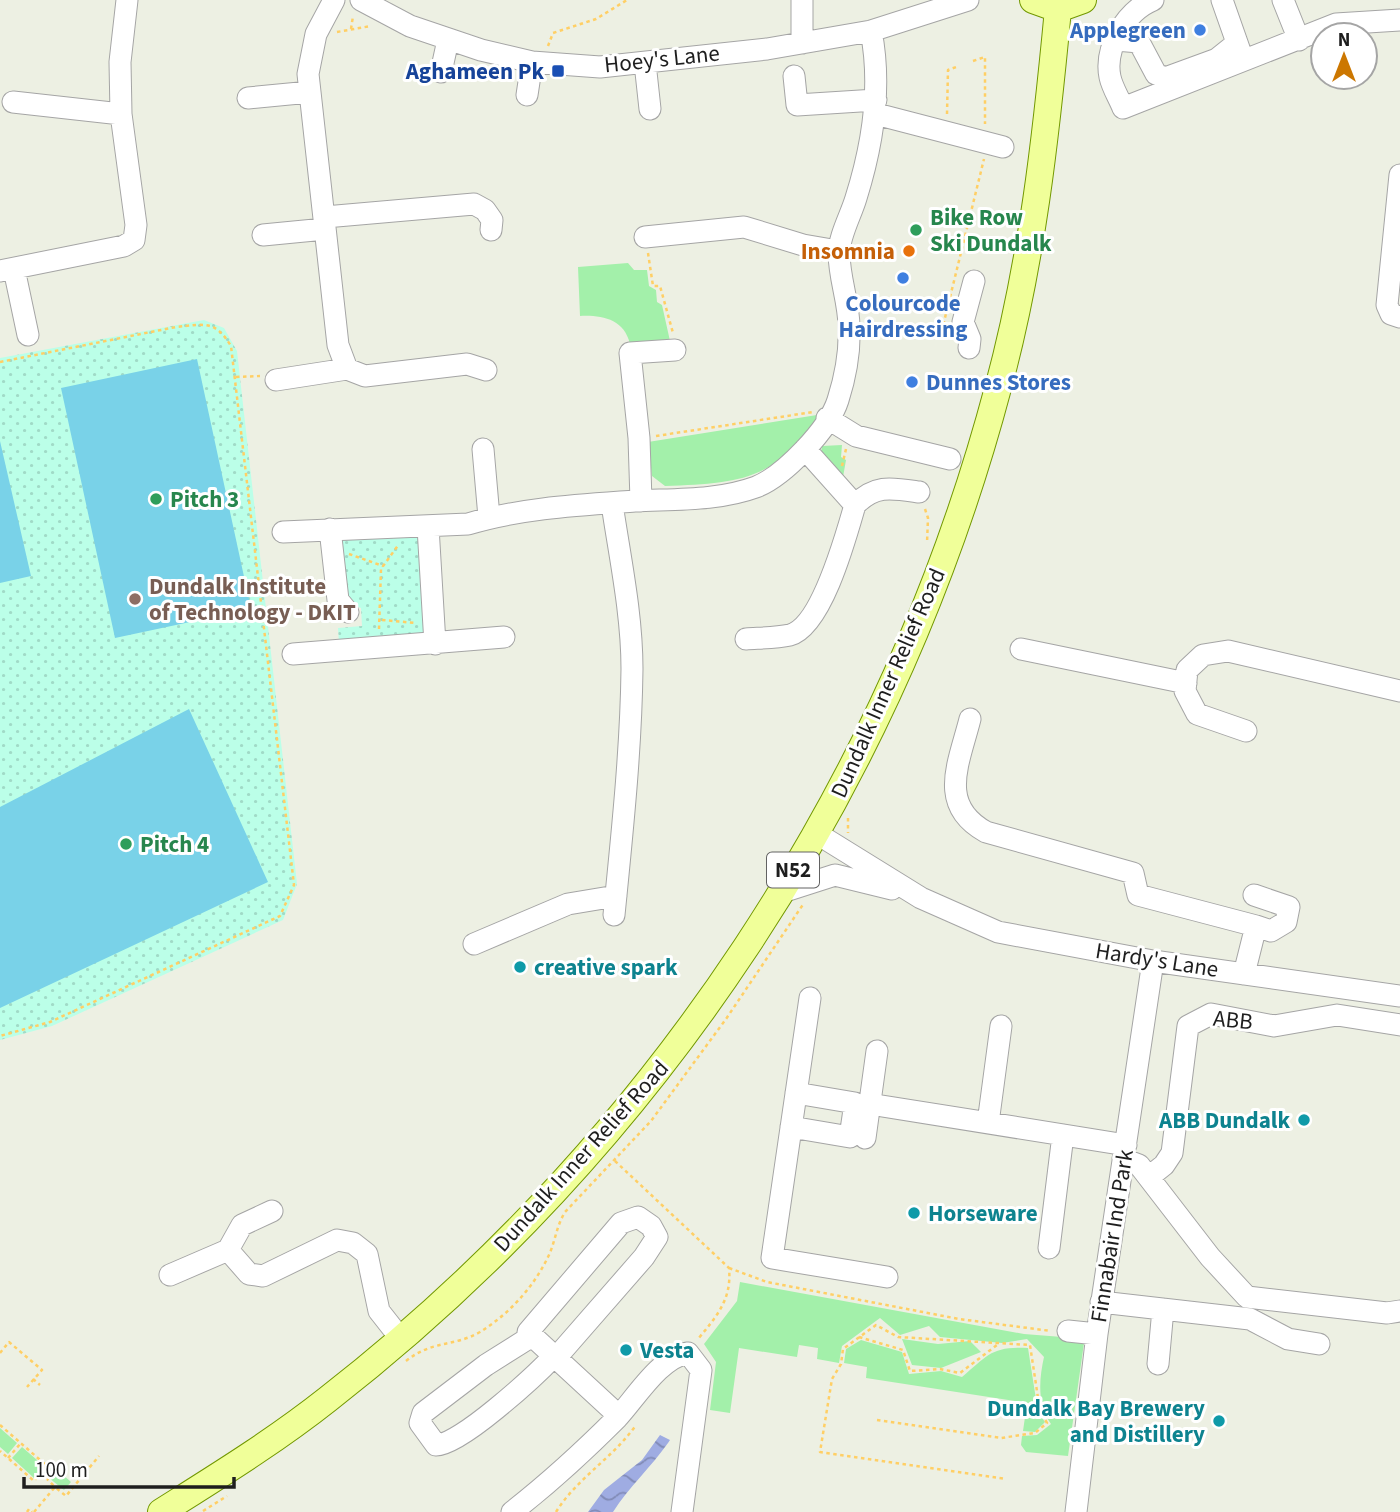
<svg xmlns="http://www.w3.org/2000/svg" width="1400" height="1512" viewBox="0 0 1400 1512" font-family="'Source Sans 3',sans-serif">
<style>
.grass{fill:#a3f0aa}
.park{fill:url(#park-dots)}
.pitch{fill:#79d2e8}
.water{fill:url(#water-waves)}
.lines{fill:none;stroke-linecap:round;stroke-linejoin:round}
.minor-casing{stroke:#a5a5a5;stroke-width:23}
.major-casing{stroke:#729800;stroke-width:28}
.path{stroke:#ffcf65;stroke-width:2.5;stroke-dasharray:3.5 3.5;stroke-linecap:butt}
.minor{stroke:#fff;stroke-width:21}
.major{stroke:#f0ff99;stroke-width:26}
.shop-dot{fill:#3f7fe0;stroke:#fff;stroke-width:2.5}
.transit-dot{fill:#1a4fb4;stroke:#fff;stroke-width:2.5}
.leisure-dot{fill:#2e9e5b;stroke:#fff;stroke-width:2.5}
.food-dot{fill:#e8710a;stroke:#fff;stroke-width:2.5}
.education-dot{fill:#8d6e63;stroke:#fff;stroke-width:2.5}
.culture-dot{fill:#0f9aa8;stroke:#fff;stroke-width:2.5}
.labels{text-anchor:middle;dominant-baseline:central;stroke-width:6;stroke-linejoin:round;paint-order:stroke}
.shield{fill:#fff;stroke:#626262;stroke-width:2}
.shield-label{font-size:21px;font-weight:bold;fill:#1e1e1e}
.shop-label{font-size:23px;font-weight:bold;fill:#366cbe;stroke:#fff;text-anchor:end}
.street-label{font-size:23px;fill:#1e1e1e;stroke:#fff}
.transit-label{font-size:23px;font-weight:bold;fill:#164399;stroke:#fff;text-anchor:end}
.leisure-label{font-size:23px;font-weight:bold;fill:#27864d;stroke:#fff;text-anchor:start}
.food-label{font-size:23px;font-weight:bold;fill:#c56008;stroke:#fff;text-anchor:end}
.education-label{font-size:23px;font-weight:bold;fill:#785e54;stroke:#fff;text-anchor:start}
.culture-label{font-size:23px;font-weight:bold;fill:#0d838f;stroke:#fff;text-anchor:start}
</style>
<defs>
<pattern id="park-dots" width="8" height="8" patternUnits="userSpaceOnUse" patternTransform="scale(1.75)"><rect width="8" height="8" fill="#bbffe8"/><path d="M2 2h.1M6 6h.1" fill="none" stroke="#a0dac7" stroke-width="1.8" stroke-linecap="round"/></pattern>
<pattern id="water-waves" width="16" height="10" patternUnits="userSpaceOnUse" patternTransform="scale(1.75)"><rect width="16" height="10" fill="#9face2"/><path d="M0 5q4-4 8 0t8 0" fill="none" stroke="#818bb7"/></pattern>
</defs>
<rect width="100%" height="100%" fill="#edf0e3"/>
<path class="grass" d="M628 263 634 270H647L649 286 656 290 657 302 662 305 670 341 630 344C624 319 602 315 580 316L578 267Z
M817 415V420C772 482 736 483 665 486L652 476 648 442Z
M842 445 841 457 846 460 843 477 821 454 822 446Z
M740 1282 1024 1334 1075 1338 1084 1343 1068 1456 1026 1452 1021 1445 1022 1436 1037 1435 1051 1424C1037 1405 1039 1379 1044 1357L1027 1339 1002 1343 940 1337 929 1326 900 1335 880 1318 842 1346 839 1363 817 1359 818 1348 799 1345 797 1357 739 1348 730 1413 710 1410 716 1362 704 1344 737 1301Z
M902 1339 938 1344 970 1341 981 1352 941 1368 912 1365Z
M861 1340 902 1352 909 1374 941 1371 962 1377C988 1355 992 1346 1028 1348L1038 1412 1045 1422 1035 1432 1023 1431 1027 1403 866 1378 867 1367 844 1363 846 1349Z
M0 1428 17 1443 8 1454 0 1447Z
M22 1447 44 1466 34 1478 12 1458Z
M52 1465 71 1482 64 1490 44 1474Z"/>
<path class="park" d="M204 320 224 328 237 351 297 884 283 920 52 1026 0 1040V358Z
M422 529 426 638 339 643 338 628 362 626 361 608 346 603 339 533Z"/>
<path class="pitch" d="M197 359 251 609 115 638 61 388Z
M0 441 31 576 0 583Z
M189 709 268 882 0 1008V807Z"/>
<path class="water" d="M660 1435 670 1440 668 1443C651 1467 629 1487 613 1512H588L604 1490 642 1460Z"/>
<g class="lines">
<defs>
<path id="minor" d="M334 0 316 34 308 74 338 345 347 369
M361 0 410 26 481 50 532 62 600 67 767 49 871 31 968 0
M1153 0C1126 11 1104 48 1110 77 1112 87 1119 98 1123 108L1336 24 1400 20
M1222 0 1241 54
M1283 0 1299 40
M1116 40 1139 42 1156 74 1165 78 1217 59 1237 43
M802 43V0
M645 63 650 109
M441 72 448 40
M794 76 797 105 876 100
M527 95 532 62
M248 98 310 92
M13 102 121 114
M876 114 1003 147
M1400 175 1387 305 1391 314 1400 317
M325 217 474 204 485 210 492 220 491 230
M263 235 325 229
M645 237 744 227 803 245 838 251
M14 269 28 335
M0 271 124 246 134 240 136 225 121 114 120 62 127 0
M969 348 970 339 963 322 974 281
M276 380 347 369 365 376 467 364 486 370
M827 418 856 436 950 459
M483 449 489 517
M641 501 639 438 630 353 675 350
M612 504C620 558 632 614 632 669 631 751 622 834 614 915
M855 505C875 484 892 488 919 492
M428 527 435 644
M330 529 338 600 348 612
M283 532 468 524C521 508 580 505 635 501 675 499 718 501 756 487 784 476 829 429 838 400 845 378 850 350 849 327 849 302 839 278 839 253 839 236 851 215 856 198 873 144 882 87 871 31
M746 639C760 638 776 638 790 635 822 626 846 536 855 505L805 449
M1021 649 1186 683
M293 654 504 637
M970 719C959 763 937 805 986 832L1133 873 1138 895 1256 926 1244 974
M1246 731 1197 714 1185 691 1187 670 1203 655 1228 651 1400 691
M816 833 921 898 998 932 1153 961 1400 996
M779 893 835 875 892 889
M1254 895 1289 907 1286 922 1271 931 1256 926
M474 944 568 904 616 896
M810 998 772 1258 887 1277
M882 1106 1126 1145
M988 1123 1001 1026
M791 1127 850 1137 855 1103 796 1093
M865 1138 877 1051
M1123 1159 1139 1165 1210 1257 1247 1297 1387 1313 1400 1311
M1149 1177 1164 1165 1172 1153 1188 1026 1211 1014 1274 1026 1337 1015 1400 1025
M1049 1248 1063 1135
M228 1250 249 1274 263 1276 337 1240 353 1243 367 1254 379 1311 401 1339
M170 1275 228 1250 242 1225 272 1211
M1101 1302 1250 1319 1288 1339 1319 1344
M1068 1331 1097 1334
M532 1336 486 1365 423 1413 420 1423 436 1445C459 1446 535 1376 553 1357
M555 1359 644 1257 657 1237 651 1226 638 1217 621 1223 528 1332 619 1416
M1158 1364 1163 1309
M512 1512C548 1484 585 1450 617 1418 635 1399 660 1357 688 1353L701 1370 682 1512
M1076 1512 1097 1334 1153 961"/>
<path id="major" d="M1033 0 1058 9 1083 0
M161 1512C218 1476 275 1441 328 1399 654 1145 892 787 998 388 1032 263 1046 137 1058 9"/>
</defs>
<use href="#minor" class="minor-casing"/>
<use href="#major" class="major-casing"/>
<path class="path" d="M351 29 353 16
M337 32 371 26
M548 46 553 33 596 19 627 0
M973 61 985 57V124
M947 114 948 70 959 66
M648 253 653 286H660L673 333
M940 338 984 159
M0 362 176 327C205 324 215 320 231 346L294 885 280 916 50 1022 0 1036
M236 377 260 376
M656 436 813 412
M842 466 846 449
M925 509 928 518 927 543
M349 554 383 566
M382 620 416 623
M379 629 381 569 399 544
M848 818V833
M615 1161 729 1268C732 1299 717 1316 698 1339
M729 1268 767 1282 959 1319 1051 1331
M859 1337 903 1350 910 1371 940 1369 960 1373 997 1345
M0 1353 9 1342 42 1370 27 1387
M406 1361C432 1340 454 1347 480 1332 509 1314 533 1288 548 1257 555 1243 556 1227 565 1212L651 1121 726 1019 804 903
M33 1379 40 1385
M877 1420 1001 1438 1035 1433 1047 1423 1040 1411 1030 1345 898 1337 876 1325 843 1349 841 1364 832 1379 820 1452 1006 1479
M0 1425 47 1466 34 1481 0 1451
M8 1458 21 1443
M41 1473 55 1487
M203 1511 227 1496
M27 1512 29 1509 32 1512
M34 1512 55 1487 66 1496 99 1456
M556 1512C577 1478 613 1458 636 1425"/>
<use href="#minor" class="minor"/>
<use href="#major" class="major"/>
</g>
<g class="shop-dot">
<circle cx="1200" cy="30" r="7"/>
<circle cx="903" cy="278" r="7"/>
<circle cx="912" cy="382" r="7"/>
</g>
<rect class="transit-dot" x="551" y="64" width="14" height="14" rx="3.5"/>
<g class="leisure-dot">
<circle cx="916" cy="230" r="7"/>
<circle cx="156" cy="499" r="7"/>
<circle cx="126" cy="844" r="7"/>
</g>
<circle class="food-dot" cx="909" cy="251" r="7"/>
<circle class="education-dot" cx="135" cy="599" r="7"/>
<g class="culture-dot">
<circle cx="520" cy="967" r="7"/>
<circle cx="1304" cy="1120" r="7"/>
<circle cx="914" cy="1213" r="7"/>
<circle cx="626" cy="1350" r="7"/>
<circle cx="1219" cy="1421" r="7"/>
</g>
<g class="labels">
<rect class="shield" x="767" y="852.5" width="52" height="35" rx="5"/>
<g class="shield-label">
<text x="793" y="870">N52</text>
</g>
<g class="shop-label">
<text x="1186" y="30">Applegreen</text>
<text x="903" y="303" text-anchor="middle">Colourcode<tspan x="903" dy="26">Hairdressing</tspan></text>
<text x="926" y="382" text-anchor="start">Dunnes Stores</text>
</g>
<g class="street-label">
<text transform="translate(662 59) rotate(-6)">Hoey's Lane</text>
<text transform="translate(888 683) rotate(-66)">Dundalk Inner Relief Road</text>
<text transform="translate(1157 960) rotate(9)">Hardy's Lane</text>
<text transform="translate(1233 1020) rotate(6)">ABB</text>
<text transform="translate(581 1156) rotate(-48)">Dundalk Inner Relief Road</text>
<text transform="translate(1112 1236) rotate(-81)">Finnabair Ind Park</text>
</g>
<g class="transit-label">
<text x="544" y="71">Aghameen Pk</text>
</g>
<g class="leisure-label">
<text x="930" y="217">Bike Row<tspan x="930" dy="26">Ski Dundalk</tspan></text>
<text x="170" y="499">Pitch 3</text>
<text x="140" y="844">Pitch 4</text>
</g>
<g class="food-label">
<text x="895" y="251">Insomnia</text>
</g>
<g class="education-label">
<text x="149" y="586">Dundalk Institute<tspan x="149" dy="26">of Technology - DKIT</tspan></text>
</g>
<g class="culture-label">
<text x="534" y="967">creative spark</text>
<text x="1290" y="1120" text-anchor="end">ABB Dundalk</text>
<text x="928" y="1213">Horseware</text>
<text x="640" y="1350">Vesta</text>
<text x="1205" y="1408" text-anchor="end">Dundalk Bay Brewery<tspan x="1205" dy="26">and Distillery</tspan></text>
</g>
</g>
<g transform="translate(1344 56)"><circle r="33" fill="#ffffff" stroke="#a5a5a5" stroke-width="2"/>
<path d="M0-5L12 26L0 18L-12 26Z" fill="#cc7700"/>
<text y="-10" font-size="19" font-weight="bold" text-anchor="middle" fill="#1e1e1e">N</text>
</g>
<path d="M24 1477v10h210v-10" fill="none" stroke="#1e1e1e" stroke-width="3.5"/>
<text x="35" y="1477" font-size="21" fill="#1e1e1e" stroke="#ffffff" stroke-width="5" paint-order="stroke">100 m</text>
</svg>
